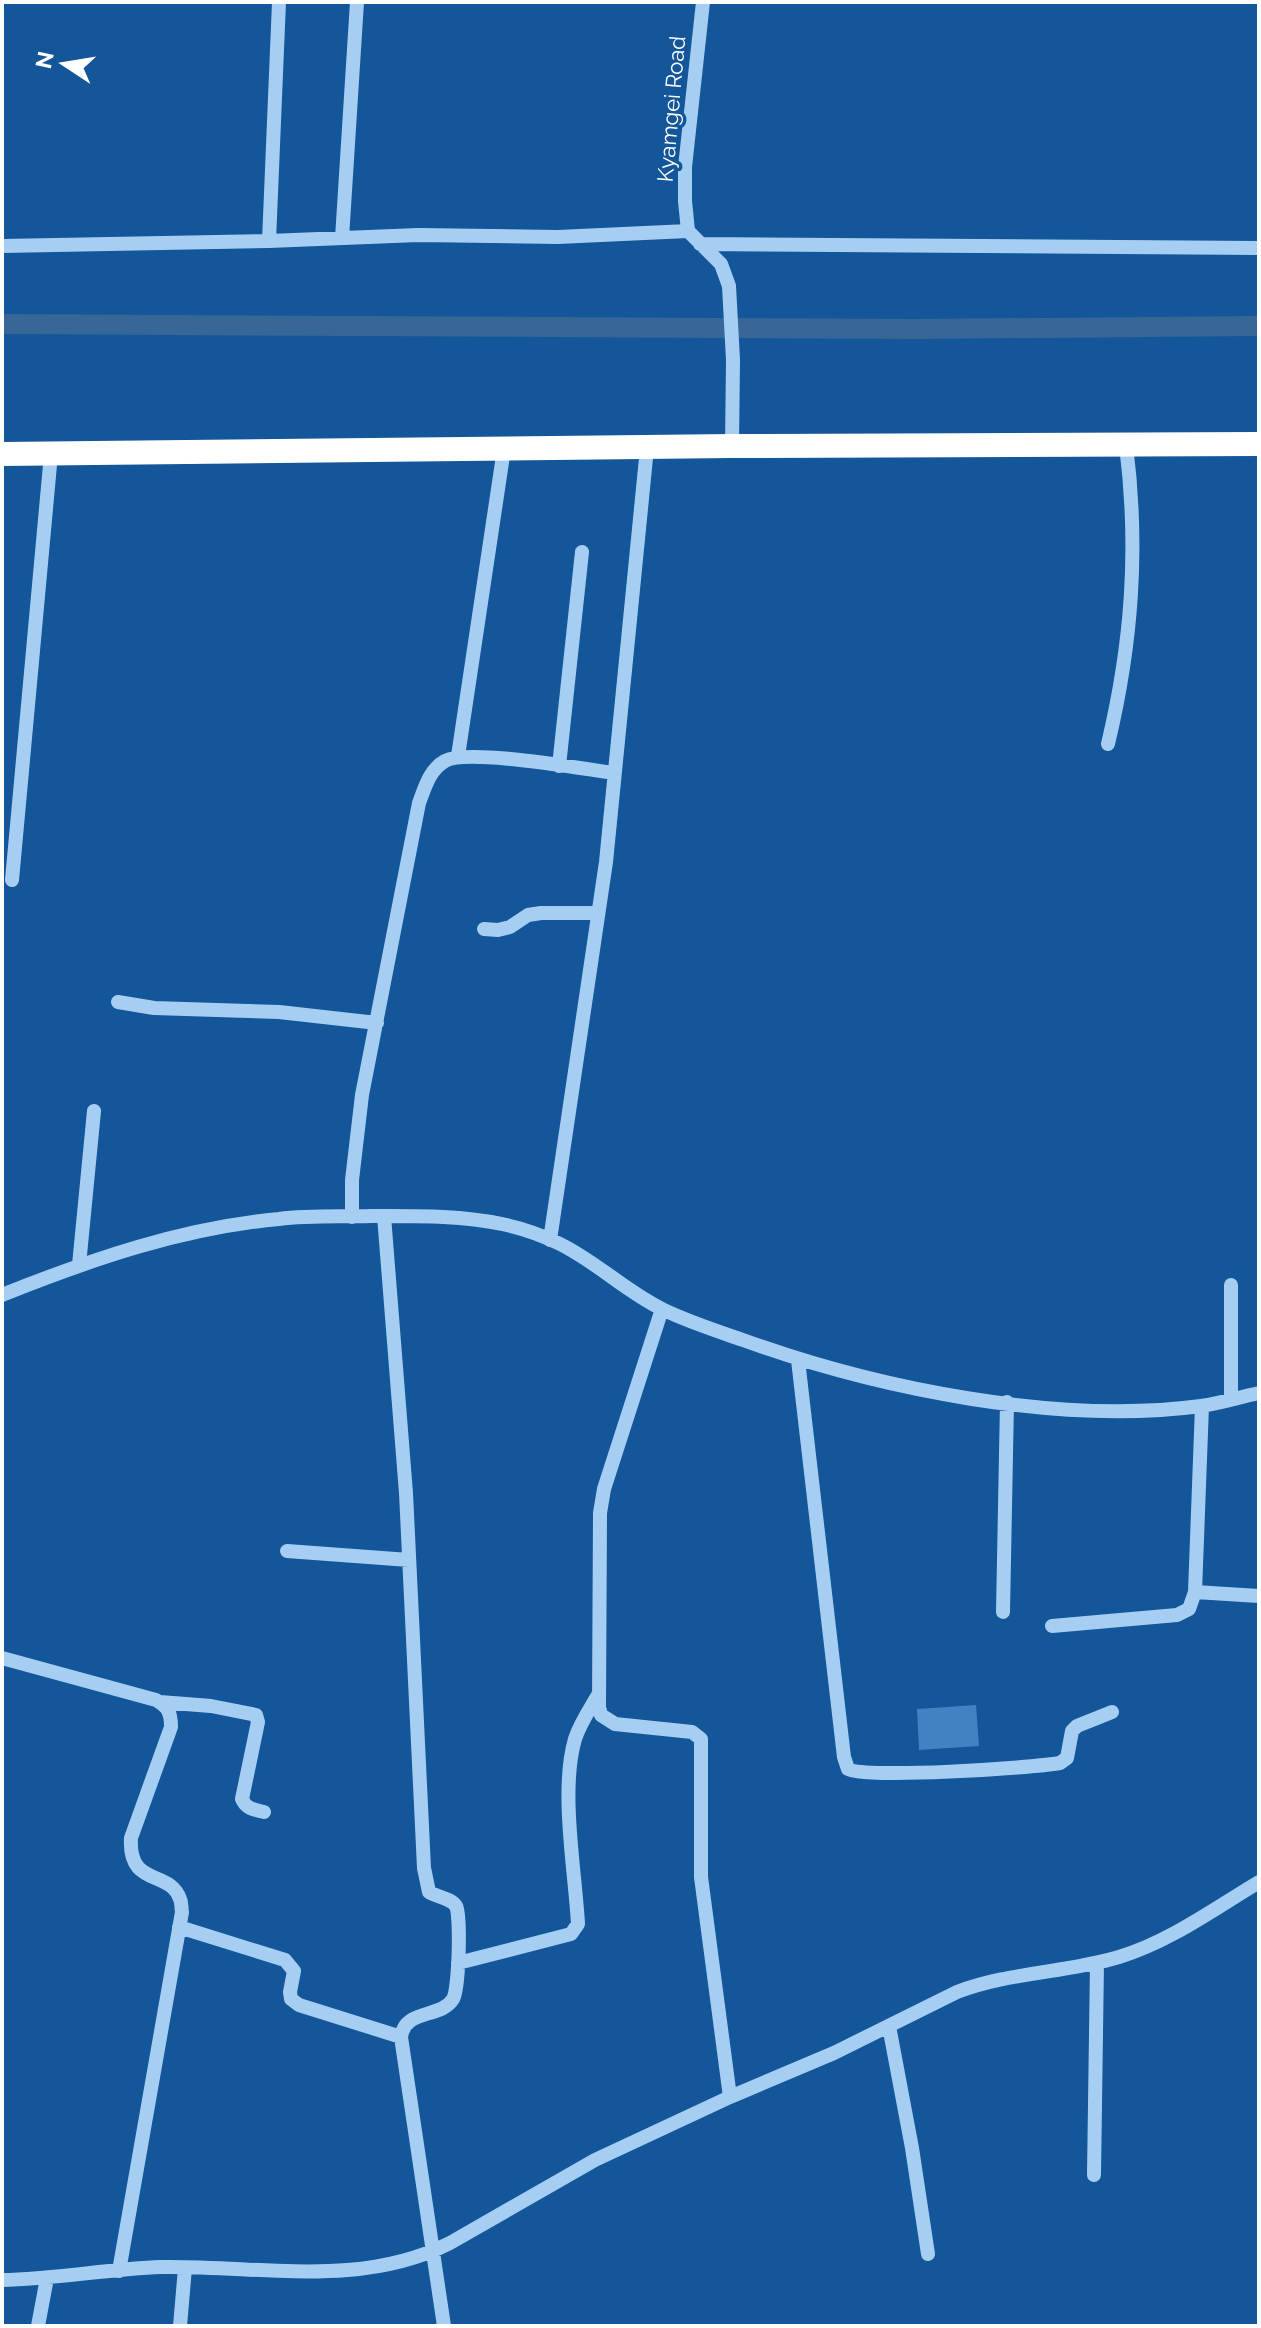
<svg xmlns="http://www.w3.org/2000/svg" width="1261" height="2328" viewBox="0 0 1261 2328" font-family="Raleway,sans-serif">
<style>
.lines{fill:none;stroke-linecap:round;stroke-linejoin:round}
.canal{stroke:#376797;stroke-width:20}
.building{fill:#4182c2}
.minor{stroke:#a6cef3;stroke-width:14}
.highway{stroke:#fff;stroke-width:24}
.labels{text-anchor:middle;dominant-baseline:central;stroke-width:7;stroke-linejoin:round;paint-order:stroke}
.street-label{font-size:22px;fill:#fff;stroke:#135699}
</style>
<rect width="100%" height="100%" fill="#135699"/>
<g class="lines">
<path class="canal" d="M2 324 917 329 1259 326"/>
</g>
<path class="building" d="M976 1705 979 1746 919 1750 917 1709Z"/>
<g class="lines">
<path class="minor" d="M703 2 685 167V201L688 231 721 264 729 286 733 360 732 446
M342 238 357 2
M269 241 279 2
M700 244 1259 248
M2 246 269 241 418 235 558 237 688 231
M1108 744C1132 643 1139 548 1126 445
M458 756 504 449
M559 766 582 552
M12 880 51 454
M484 929 498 930 510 927 528 915 541 913H598
M118 1002 154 1008 279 1012 377 1023
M384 1216 406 1493 424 1868 429 1892C437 1897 451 1898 456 1906 461 1916 459 1990 453 1999 441 2019 405 2008 401 2037L444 2326
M352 1217V1180L362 1095 419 803C425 787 430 769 445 761 467 748 583 769 614 773
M550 1240 606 862 647 448
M79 1265 94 1111
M2 1295C92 1259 182 1228 279 1219 310 1215 341 1217 371 1216 415 1216 460 1215 502 1224 521 1228 541 1235 558 1243 596 1261 626 1292 664 1310 689 1322 717 1331 743 1340 878 1389 1058 1425 1201 1406 1221 1403 1240 1397 1259 1393
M662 1309 604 1489 600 1513 599 1707 601 1715 615 1724 692 1732 701 1739V1877L730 2097
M798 1360 844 1757 848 1769C866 1779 1031 1768 1060 1763L1067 1758 1072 1731 1077 1726 1112 1712
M1231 1399V1285
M1202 1406 1195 1592 1259 1596
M287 1551 409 1560
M1003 1612 1007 1402
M1052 1626 1177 1615 1189 1609 1195 1592
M2 1658 156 1700C168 1707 171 1712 171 1727L131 1838C128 1888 170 1869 180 1899 182 1903 181 1907 182 1912L119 2271
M160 1702 211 1706 256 1715 258 1722 242 1799C246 1809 255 1810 264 1812
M179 1927 285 1960 294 1971 290 1992 291 1999 299 2005 401 2037
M458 1963 571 1934 578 1924C575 1870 560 1790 575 1739 580 1723 590 1709 598 1695
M889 2026 912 2148 928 2254
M1094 2175 1097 1963
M2 2280C55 2279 108 2269 161 2267 259 2265 359 2289 450 2243L595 2160 730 2097 834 2053 957 1992C1009 1972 1066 1973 1119 1957 1169 1942 1214 1909 1259 1882
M38 2326 47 2278
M180 2326 185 2268"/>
<path class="highway" d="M2 454 732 446 1259 444"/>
</g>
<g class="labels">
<g class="street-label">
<text transform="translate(671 109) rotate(-85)">Kyamgei Road</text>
</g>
</g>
<rect width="1261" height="2328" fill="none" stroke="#ffffff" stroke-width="8"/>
<g transform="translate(64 64) rotate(282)" stroke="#135699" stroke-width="6" paint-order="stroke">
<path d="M0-6L14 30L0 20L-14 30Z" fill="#ffffff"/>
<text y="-12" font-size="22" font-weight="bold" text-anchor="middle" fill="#ffffff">N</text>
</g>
</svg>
